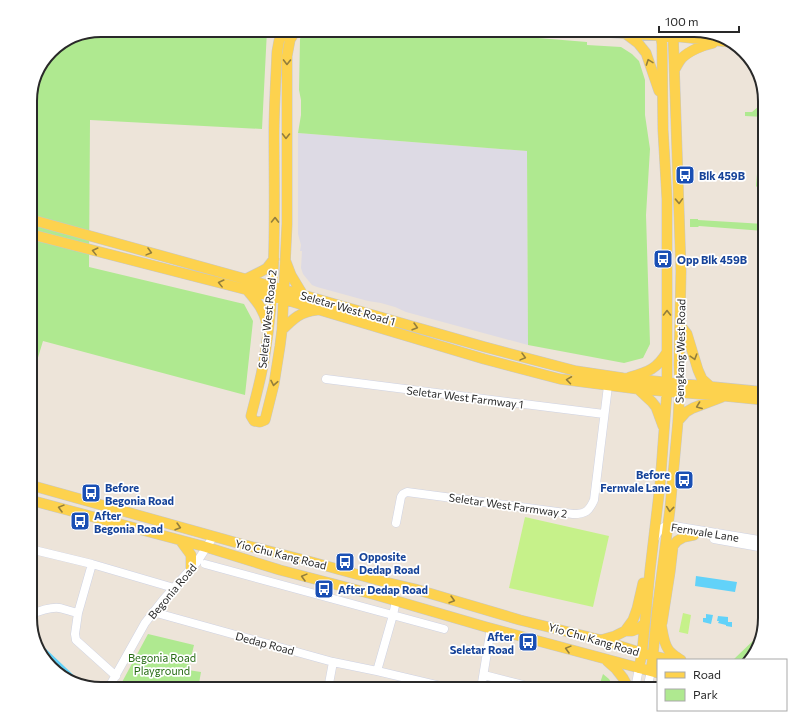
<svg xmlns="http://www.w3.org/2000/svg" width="795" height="719" viewBox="0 0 795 719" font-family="Commissioner,sans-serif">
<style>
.industrial{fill:#dddae4}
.green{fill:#afe990}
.pitch{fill:#c6f18a}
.water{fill:#62d2f9}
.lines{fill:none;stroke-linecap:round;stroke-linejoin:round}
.canal{stroke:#62d2f9;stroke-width:5.5}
.minor-casing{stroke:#ced2e3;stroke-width:9}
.major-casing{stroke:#c7c7c7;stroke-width:11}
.minor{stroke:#fff;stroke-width:8}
.major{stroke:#fdd24e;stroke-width:10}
.oneway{stroke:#937e3c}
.labels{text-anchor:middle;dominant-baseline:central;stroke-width:3.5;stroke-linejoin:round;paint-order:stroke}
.transit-label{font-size:11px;font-weight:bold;fill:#164399;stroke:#fff;text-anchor:start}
.street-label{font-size:11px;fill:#292929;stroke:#fff}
.park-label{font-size:11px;fill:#266b13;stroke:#fff}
.rim{fill:none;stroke:#292929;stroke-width:2}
</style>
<rect width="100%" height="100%" fill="#ede4d9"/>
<path class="industrial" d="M298 133 527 151 528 345 406 312 395 307 381 303 368 301 317 287 312 285 303 274 301 268 302 251H300L301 245 298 234Z"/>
<path class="green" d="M102 30H267L262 129 90 120 89 267 244 304 253 321 245 395 43 341 30 384V97L37 70 54 48Z
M304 30H429L438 33H476L587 42V45L621 47 632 54 639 61 645 80V115L650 149 646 215 650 344 643 358 624 363 528 345 527 151 298 133 301 115V100L299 90 300 39Z
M760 93H763L765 102V117L745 116V112H752L759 106Z
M765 156V196L756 186 758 162 762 157Z
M690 219H698V220L765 224V231L699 226 698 227H690Z
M148 634 194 645 188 670 201 672 198 689H124L125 686 121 684Z
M759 635 748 660H733Z
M603 674 609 679 615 689H598Z"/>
<path class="pitch" d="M525 517 609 536 593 607 509 588Z
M683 613 691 615 688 634 679 632Z"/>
<path class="water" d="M696 576 737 582 735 592 695 586Z
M706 614 713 615 711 624 703 622V618H706Z
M718 616 728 617V622H732V627L726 626V625L718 623 719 621H717Z"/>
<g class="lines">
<path class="canal" d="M42 649 79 684"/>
<defs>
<path id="minor" d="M326 379 604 414
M396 523 401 497 403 494 407 492 573 514C586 514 589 511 594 500L608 386
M655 538C658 531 661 528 668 525L765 541
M714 539 765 548
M30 549 92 564 174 588
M92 564 78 613 75 634 76 640 116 676
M205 564 444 629
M153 612 333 662 377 671 453 689
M30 615C39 611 49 607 59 608 65 609 72 612 78 613
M50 667 55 669 56 671
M377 671 393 615 396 601
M484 675 539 689
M108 689 145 623 163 600 197 562 213 537
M328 689 333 662
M481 689 491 628
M635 689 639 668
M647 689 651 671"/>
<path id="major" d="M284 30 279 41 277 52C276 79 274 106 274 134 274 207 277 281 265 354 262 375 256 396 251 416L254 421 260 422 265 420 274 384 280 346 282 330 287 224V56L290 40 296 30
M572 30 681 37 730 42
M626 34 638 43 646 53 659 91
M675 69C677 66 679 61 682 58 689 51 703 45 713 43
M30 220 40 222 303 295 485 347 576 371 623 378 765 392
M30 234 283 299 484 359 560 379 638 389 724 396 765 400
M286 262 291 275 303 295
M246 279 262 271 267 268 274 259
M247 290C257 302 263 308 267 324
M680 325 687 334 698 370 702 379 711 387
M282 330C294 318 300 312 317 310
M630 377C648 372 657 369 667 352
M638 389 652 402 656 407 663 426
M678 421 686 412 693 408 722 397
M30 485 241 544 308 561 385 582 415 589 520 620 601 640 642 653 671 660
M30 500 206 547 280 570 376 595 486 627 658 673
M180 540 191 555V569
M659 617C663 627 662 640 668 649 671 654 677 657 681 660
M662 623 670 572 673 546 677 541 684 537 694 535
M625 631 633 620 637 609 643 583
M601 640 615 636 625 631H632L637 629 642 626 645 622
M607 661 616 669 623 678 629 689
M639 668 642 653 650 570 660 485 662 458 667 391V199L663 130 662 44 660 30
M651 671 653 655 657 612 670 509 678 421 680 384 679 365 681 271 673 30"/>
</defs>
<use href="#minor" class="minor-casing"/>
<use href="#major" class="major-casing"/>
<use href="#minor" class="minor"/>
<use href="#major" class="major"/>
</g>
<defs><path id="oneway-chevron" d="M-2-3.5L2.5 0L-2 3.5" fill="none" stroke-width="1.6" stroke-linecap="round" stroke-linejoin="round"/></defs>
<g class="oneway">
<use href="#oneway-chevron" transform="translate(287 62) rotate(91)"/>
<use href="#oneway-chevron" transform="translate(649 62) rotate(-110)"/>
<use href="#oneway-chevron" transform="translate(286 136) rotate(91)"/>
<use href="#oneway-chevron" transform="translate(679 201) rotate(88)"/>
<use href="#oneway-chevron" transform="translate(275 220) rotate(-89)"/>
<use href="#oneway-chevron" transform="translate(95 251) rotate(-166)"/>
<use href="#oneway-chevron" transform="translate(149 252) rotate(15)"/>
<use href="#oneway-chevron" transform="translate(221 283) rotate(-166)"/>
<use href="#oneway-chevron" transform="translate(667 313) rotate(-90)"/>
<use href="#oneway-chevron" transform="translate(415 327) rotate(16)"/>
<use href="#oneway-chevron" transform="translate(523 357) rotate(15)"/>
<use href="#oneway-chevron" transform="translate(694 357) rotate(73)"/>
<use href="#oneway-chevron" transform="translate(569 380) rotate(-172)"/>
<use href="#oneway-chevron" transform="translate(274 383) rotate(101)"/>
<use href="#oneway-chevron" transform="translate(699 406) rotate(159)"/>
<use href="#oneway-chevron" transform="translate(61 508) rotate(-165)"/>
<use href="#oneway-chevron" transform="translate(670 509) rotate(96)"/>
<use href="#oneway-chevron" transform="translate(178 527) rotate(16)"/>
<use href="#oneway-chevron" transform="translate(304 577) rotate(-165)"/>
<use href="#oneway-chevron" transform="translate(452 600) rotate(16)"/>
<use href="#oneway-chevron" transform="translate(568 649) rotate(-165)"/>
</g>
<defs>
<symbol id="bus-square" viewBox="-11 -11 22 22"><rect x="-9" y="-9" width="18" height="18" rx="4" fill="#1a4fb4" stroke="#fff"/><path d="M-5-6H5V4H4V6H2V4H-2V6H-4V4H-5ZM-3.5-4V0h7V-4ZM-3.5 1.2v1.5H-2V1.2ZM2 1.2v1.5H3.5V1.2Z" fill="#fff"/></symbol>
</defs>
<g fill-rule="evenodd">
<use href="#bus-square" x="674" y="164" width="22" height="22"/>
<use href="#bus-square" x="652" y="248" width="22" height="22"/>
<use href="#bus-square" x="673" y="469" width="22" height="22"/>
<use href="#bus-square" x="80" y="482" width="22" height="22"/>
<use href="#bus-square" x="69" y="510" width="22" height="22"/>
<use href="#bus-square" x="334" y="551" width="22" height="22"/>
<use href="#bus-square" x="313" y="578" width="22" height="22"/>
<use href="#bus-square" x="517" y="631" width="22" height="22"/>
</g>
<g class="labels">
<g class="transit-label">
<text x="699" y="175">Blk 459B</text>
<text x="677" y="259">Opp Blk 459B</text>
<text x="670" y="474" text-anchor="end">Before<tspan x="670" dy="13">Fernvale Lane</tspan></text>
<text x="105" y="487">Before<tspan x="105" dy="13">Begonia Road</tspan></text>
<text x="94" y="515">After<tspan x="94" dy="13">Begonia Road</tspan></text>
<text x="359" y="556">Opposite<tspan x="359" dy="13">Dedap Road</tspan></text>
<text x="338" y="589">After Dedap Road</text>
<text x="514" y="636" text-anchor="end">After<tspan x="514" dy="13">Seletar Road</tspan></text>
</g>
<g class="street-label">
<text transform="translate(348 308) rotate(16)">Seletar West Road 1</text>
<text transform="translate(267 319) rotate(-84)">Seletar West Road 2</text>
<text transform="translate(680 351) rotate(-89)">Sengkang West Road</text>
<text transform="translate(465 397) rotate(7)">Seletar West Farmway 1</text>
<text transform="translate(508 505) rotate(8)">Seletar West Farmway 2</text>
<text transform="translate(705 532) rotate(9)">Fernvale Lane</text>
<text transform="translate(281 554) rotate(14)">Yio Chu Kang Road</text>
<text transform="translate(172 591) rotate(-50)">Begonia Road</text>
<text transform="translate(594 639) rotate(16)">Yio Chu Kang Road</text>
<text transform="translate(265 643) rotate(15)">Dedap Road</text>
</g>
<g class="park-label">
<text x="162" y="657">Begonia Road<tspan x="162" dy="13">Playground</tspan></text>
</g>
</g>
<path d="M0 0H795V719H0ZM101 37H694A64 64 0 0 1 758 101V618A64 64 0 0 1 694 682H101A64 64 0 0 1 37 618V101A64 64 0 0 1 101 37Z" fill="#fff" fill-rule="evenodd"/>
<path class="rim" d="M101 37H694A64 64 0 0 1 758 101V618A64 64 0 0 1 694 682H101A64 64 0 0 1 37 618V101A64 64 0 0 1 101 37Z"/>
<rect x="657" y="659" width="130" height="52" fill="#ffffff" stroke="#a9a9a9"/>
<rect x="665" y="672" width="20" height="6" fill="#fdd24e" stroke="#a9a9a9"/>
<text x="693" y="679" font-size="12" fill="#292929">Road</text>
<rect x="665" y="689" width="20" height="12" fill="#afe990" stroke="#a9a9a9"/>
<text x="693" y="699" font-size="12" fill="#292929">Park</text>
<path d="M659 26v6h80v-6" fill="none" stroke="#292929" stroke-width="2"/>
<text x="665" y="26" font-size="12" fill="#292929" stroke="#ffffff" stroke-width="3" paint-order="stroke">100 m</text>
</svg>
